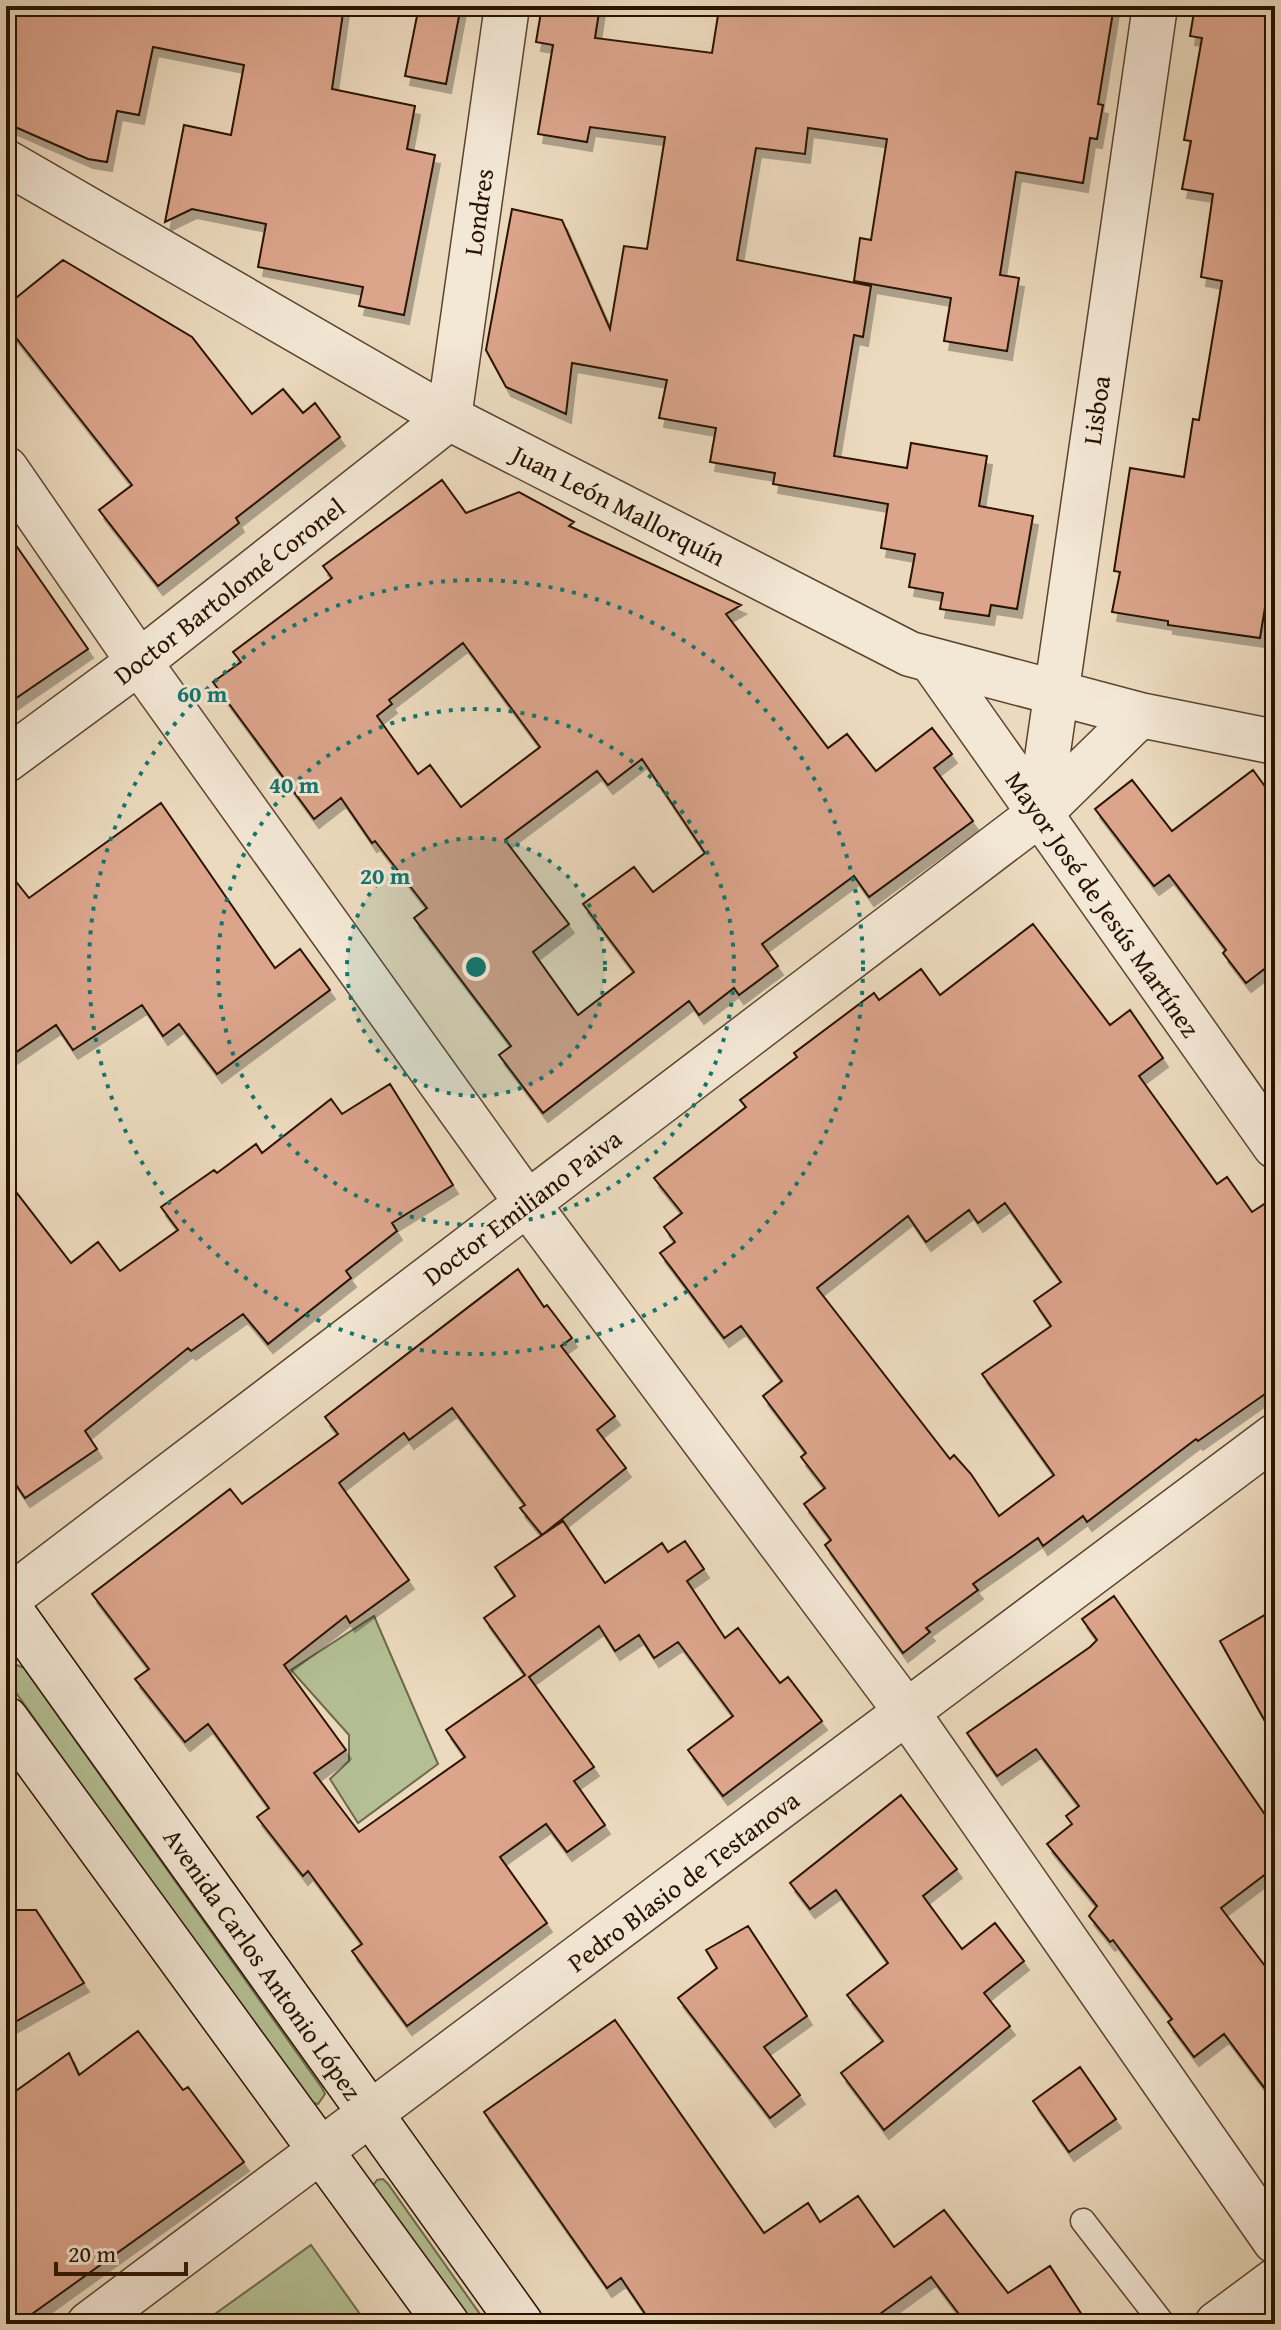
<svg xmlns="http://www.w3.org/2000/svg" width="1281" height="2330" viewBox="0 0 1281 2330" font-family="'Gentium Book Plus',serif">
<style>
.green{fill:#b4c094;stroke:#6e694a;stroke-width:2}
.building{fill:#dba48b;stroke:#291200;stroke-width:2;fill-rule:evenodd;filter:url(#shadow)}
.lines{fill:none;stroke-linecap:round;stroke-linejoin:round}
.service-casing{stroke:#5a4430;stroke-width:27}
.minor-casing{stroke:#5a4430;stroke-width:47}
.tertiary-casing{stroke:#5a4430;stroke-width:47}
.secondary-casing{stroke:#291200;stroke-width:47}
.service{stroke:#f3e7d5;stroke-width:24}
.minor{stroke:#f3e7d5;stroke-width:44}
.tertiary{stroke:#f3e7d5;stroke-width:44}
.secondary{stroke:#f3e7d5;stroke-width:44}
.ring{fill:none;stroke:#0f766e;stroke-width:4;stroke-dasharray:4 8}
.labels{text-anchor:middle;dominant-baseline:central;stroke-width:6;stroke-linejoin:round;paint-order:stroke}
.street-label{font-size:26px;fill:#291200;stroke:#f3e7d5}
.centre{fill:#0f766e;stroke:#f3e7d5;stroke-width:4}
.ring-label{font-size:24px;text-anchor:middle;font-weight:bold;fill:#0f766e;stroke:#f3e7d5;stroke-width:6;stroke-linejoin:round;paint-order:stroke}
</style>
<defs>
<filter id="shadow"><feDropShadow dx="5" dy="9" stdDeviation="0" flood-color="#0004"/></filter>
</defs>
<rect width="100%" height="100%" fill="#ecdabe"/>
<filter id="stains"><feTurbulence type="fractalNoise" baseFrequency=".0025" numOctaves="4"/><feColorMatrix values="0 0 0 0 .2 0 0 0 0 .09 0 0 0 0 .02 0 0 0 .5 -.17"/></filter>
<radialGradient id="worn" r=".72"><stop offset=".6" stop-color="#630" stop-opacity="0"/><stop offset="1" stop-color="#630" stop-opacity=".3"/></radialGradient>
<path class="green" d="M374 1616 438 1764 358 1823 330 1779 349 1761V1735L291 1670Z
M10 1662 24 1668 322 2088 325 2094 318 2104 306 2101 7 1680 6 1665Z
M383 2179 388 2184 487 2324H467L372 2187 377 2180Z
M311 2245 367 2324H201Z"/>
<path class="building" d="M6 6H344L332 89 415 106 407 149 435 155 404 315 359 306 363 287 258 267 266 224 192 209 165 222 184 125 231 135 244 65 153 47 139 115 117 111 107 162 88 159 6 123Z
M419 6H461L446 84 405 76Z
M542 6H600L595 38 712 53 719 9 750 15 751 6H1114L1098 104 1103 105 1097 139 1090 138 1083 183 1016 172 1000 275 1019 278 1007 351 944 341 951 298 854 281 860 238 871 240 887 139 808 128 805 154 756 148 737 260 871 286 863 337 854 335 834 456 907 468 911 443 987 456 979 506 1033 516 1017 609 991 605 989 616 940 609 943 593 909 587 915 554 881 548 888 504 773 484 775 473 710 462 716 428 659 418 667 380 572 363 566 414 506 387 486 350 512 209 562 220 610 329 624 246 647 249 665 137 590 127 587 142 538 134 553 45 536 42Z
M1195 6H1274L1268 41 1275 42V547L1260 638 1168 625V621L1112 612 1120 572 1114 571 1130 468 1184 477 1193 419 1199 420 1222 281 1201 277 1213 194 1182 189 1191 141 1184 140 1202 38 1190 36Z
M63 260 192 337 252 414 283 389 303 413 315 403 340 437 236 518 239 523 158 586 99 510 132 485 6 325V306Z
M442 480 466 513 519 492 574 522 569 526 741 605 726 614 828 748 847 734 876 771 932 728 952 754 934 768 973 821 869 897 854 876 762 944 778 966 739 995 734 988 699 1015 689 1001 543 1113 499 1055 511 1046 414 918 427 908 375 841 372 843 341 798 314 819 213 682 241 662 233 652 332 578 323 566ZM463 643 540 747 461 807 430 765 418 774 377 716 392 704 389 700ZM642 759 705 853 653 892 634 867 583 904 634 972 578 1015 533 952 569 924 505 840 597 771 608 785Z
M6 531 88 649 6 705Z
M1253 770 1275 800V961L1246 983 1223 953 1226 950 1169 875 1154 886 1095 809 1132 780 1172 831Z
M161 803 275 968 300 949 330 990 217 1074 179 1024 163 1036 142 1005 73 1050 56 1025 6 1059V869L29 898Z
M1033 924 1110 1025 1130 1010 1163 1058 1139 1076 1217 1184 1227 1177 1252 1212 1275 1197V1387L1198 1441 1196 1439 1087 1522 1083 1516 1043 1546 1038 1538 973 1584 978 1590 926 1628 930 1632 903 1653 825 1545 831 1540 804 1504 825 1488 801 1457 806 1453 763 1396 782 1381 741 1326 724 1338 660 1253 675 1242 664 1227 682 1213 654 1178 746 1107 740 1100 797 1057 794 1053 874 993 879 1000 921 969 940 995ZM1005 1203 1061 1282 1034 1301 1051 1326 982 1374 1054 1475 999 1516 971 1474 954 1455 950 1459 817 1288 908 1216 926 1242 969 1210 978 1223Z
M390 1084 453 1185 392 1223 397 1231 346 1271 351 1278 268 1344 243 1314 191 1351 188 1348 85 1431 97 1449 25 1498 6 1470V1179L71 1263 98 1242 120 1271 178 1230 161 1207 214 1170 217 1173 256 1144 262 1153 331 1099 342 1114Z
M518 1269 544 1307 547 1305 572 1338 561 1346 615 1416 597 1430 626 1468 542 1535 520 1508 525 1505 452 1408 409 1440 404 1433 339 1483 409 1580 350 1623 346 1616 284 1665 346 1750 314 1773 359 1832 465 1757 446 1730 525 1675 484 1618 515 1596 495 1567 563 1521 605 1583 662 1543 668 1552 685 1541 704 1569 687 1581 725 1638 738 1628 780 1683 788 1677 822 1721 723 1796 688 1750 733 1716 678 1642 654 1658 639 1635 615 1651 599 1626 529 1677 594 1767 574 1781 605 1825 567 1852 546 1824 500 1857 547 1923 407 2026 352 1951 362 1944 308 1871 303 1876 257 1817 269 1808 208 1724 185 1742 135 1679 149 1669 92 1594 230 1489 242 1504 338 1434 325 1417Z
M1114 1596 1275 1829V1867L1221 1908 1275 1979V2102L1224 2034 1194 2057 1168 2022 1172 2019 1113 1940 1110 1942 1089 1916 1097 1906 1047 1844 1072 1824 1066 1816 1079 1806 1036 1749 997 1776 967 1733 1090 1647 1097 1640 1082 1619Z
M1275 1609V1739L1220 1641Z
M901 1795 957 1869 923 1896 962 1949 995 1923 1024 1961 984 1993 1010 2026 884 2130 841 2073 883 2041 847 1995 888 1963 836 1890 810 1909 790 1883Z
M6 1910H36L84 1983 6 2027Z
M748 1926 807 2016 764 2047 800 2095 770 2118 678 1998 717 1968 706 1950Z
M615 2020 764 2233 808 2203 820 2222 858 2196 894 2247 944 2210 1008 2293 1050 2266 1088 2324H958L964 2321 931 2277 866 2324H652L621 2278 607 2288 484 2112Z
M138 2031 183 2090 188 2087 244 2162 18 2324H6V2098L69 2053 79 2075Z
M1080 2067 1116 2119 1069 2152 1033 2101Z"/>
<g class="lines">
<defs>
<path id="service" d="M1083 2221 1163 2324"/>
<path id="minor" d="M6 469 139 662 527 1203 908 1714 1275 2241
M932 661 1275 1146
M6 760 139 662 449 418 507 6
M89 2324 1275 1436
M1217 2324 1275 2281"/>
<path id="tertiary" d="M6 162 449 418 910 654 1140 715 1275 742
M1039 814 1155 6
M6 1600 1039 814 1140 715"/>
<path id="secondary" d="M6 1604 521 2324
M6 1719 447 2324"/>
</defs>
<use href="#service" class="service-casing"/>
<use href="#minor" class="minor-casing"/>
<use href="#tertiary" class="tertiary-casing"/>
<use href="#secondary" class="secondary-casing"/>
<use href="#service" class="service"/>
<use href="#minor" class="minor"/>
<use href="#tertiary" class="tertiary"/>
<use href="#secondary" class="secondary"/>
</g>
<circle cx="476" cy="967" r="129" fill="#0f766e" fill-opacity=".12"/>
<g class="ring">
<circle cx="476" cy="967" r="129"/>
<circle cx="476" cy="967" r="258"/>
<circle cx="476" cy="967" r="387"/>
</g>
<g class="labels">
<g class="street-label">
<text transform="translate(478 212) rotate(-82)">Londres</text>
<text transform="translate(1096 410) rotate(-82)">Lisboa</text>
<text transform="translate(619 505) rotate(27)">Juan León Mallorquín</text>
<text transform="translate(229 591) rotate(-38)">Doctor Bartolomé Coronel</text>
<text transform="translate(1103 904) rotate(55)">Mayor José de Jesús Martínez</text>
<text transform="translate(522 1207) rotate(-37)">Doctor Emiliano Paiva</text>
<text transform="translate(683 1881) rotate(-37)">Pedro Blasio de Testanova</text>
<text transform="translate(263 1964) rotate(55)">Avenida Carlos Antonio López</text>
</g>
</g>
<circle cx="476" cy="967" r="12" class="centre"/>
<g class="ring-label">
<text x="202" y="702">60 m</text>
<text x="294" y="793">40 m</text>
<text x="385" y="884">20 m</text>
</g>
<rect width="1281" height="2330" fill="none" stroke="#ecdabe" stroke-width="32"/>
<rect x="8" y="8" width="1265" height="2314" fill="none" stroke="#291200" stroke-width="4"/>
<rect x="16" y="16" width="1249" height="2298" fill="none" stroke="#291200" stroke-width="2"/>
<path d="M56 2262v12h130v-12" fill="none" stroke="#291200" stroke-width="4"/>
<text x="68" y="2262" font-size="24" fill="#291200" stroke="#f3e7d5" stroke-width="6" paint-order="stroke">20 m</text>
<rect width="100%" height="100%" filter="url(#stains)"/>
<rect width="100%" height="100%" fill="url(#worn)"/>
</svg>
